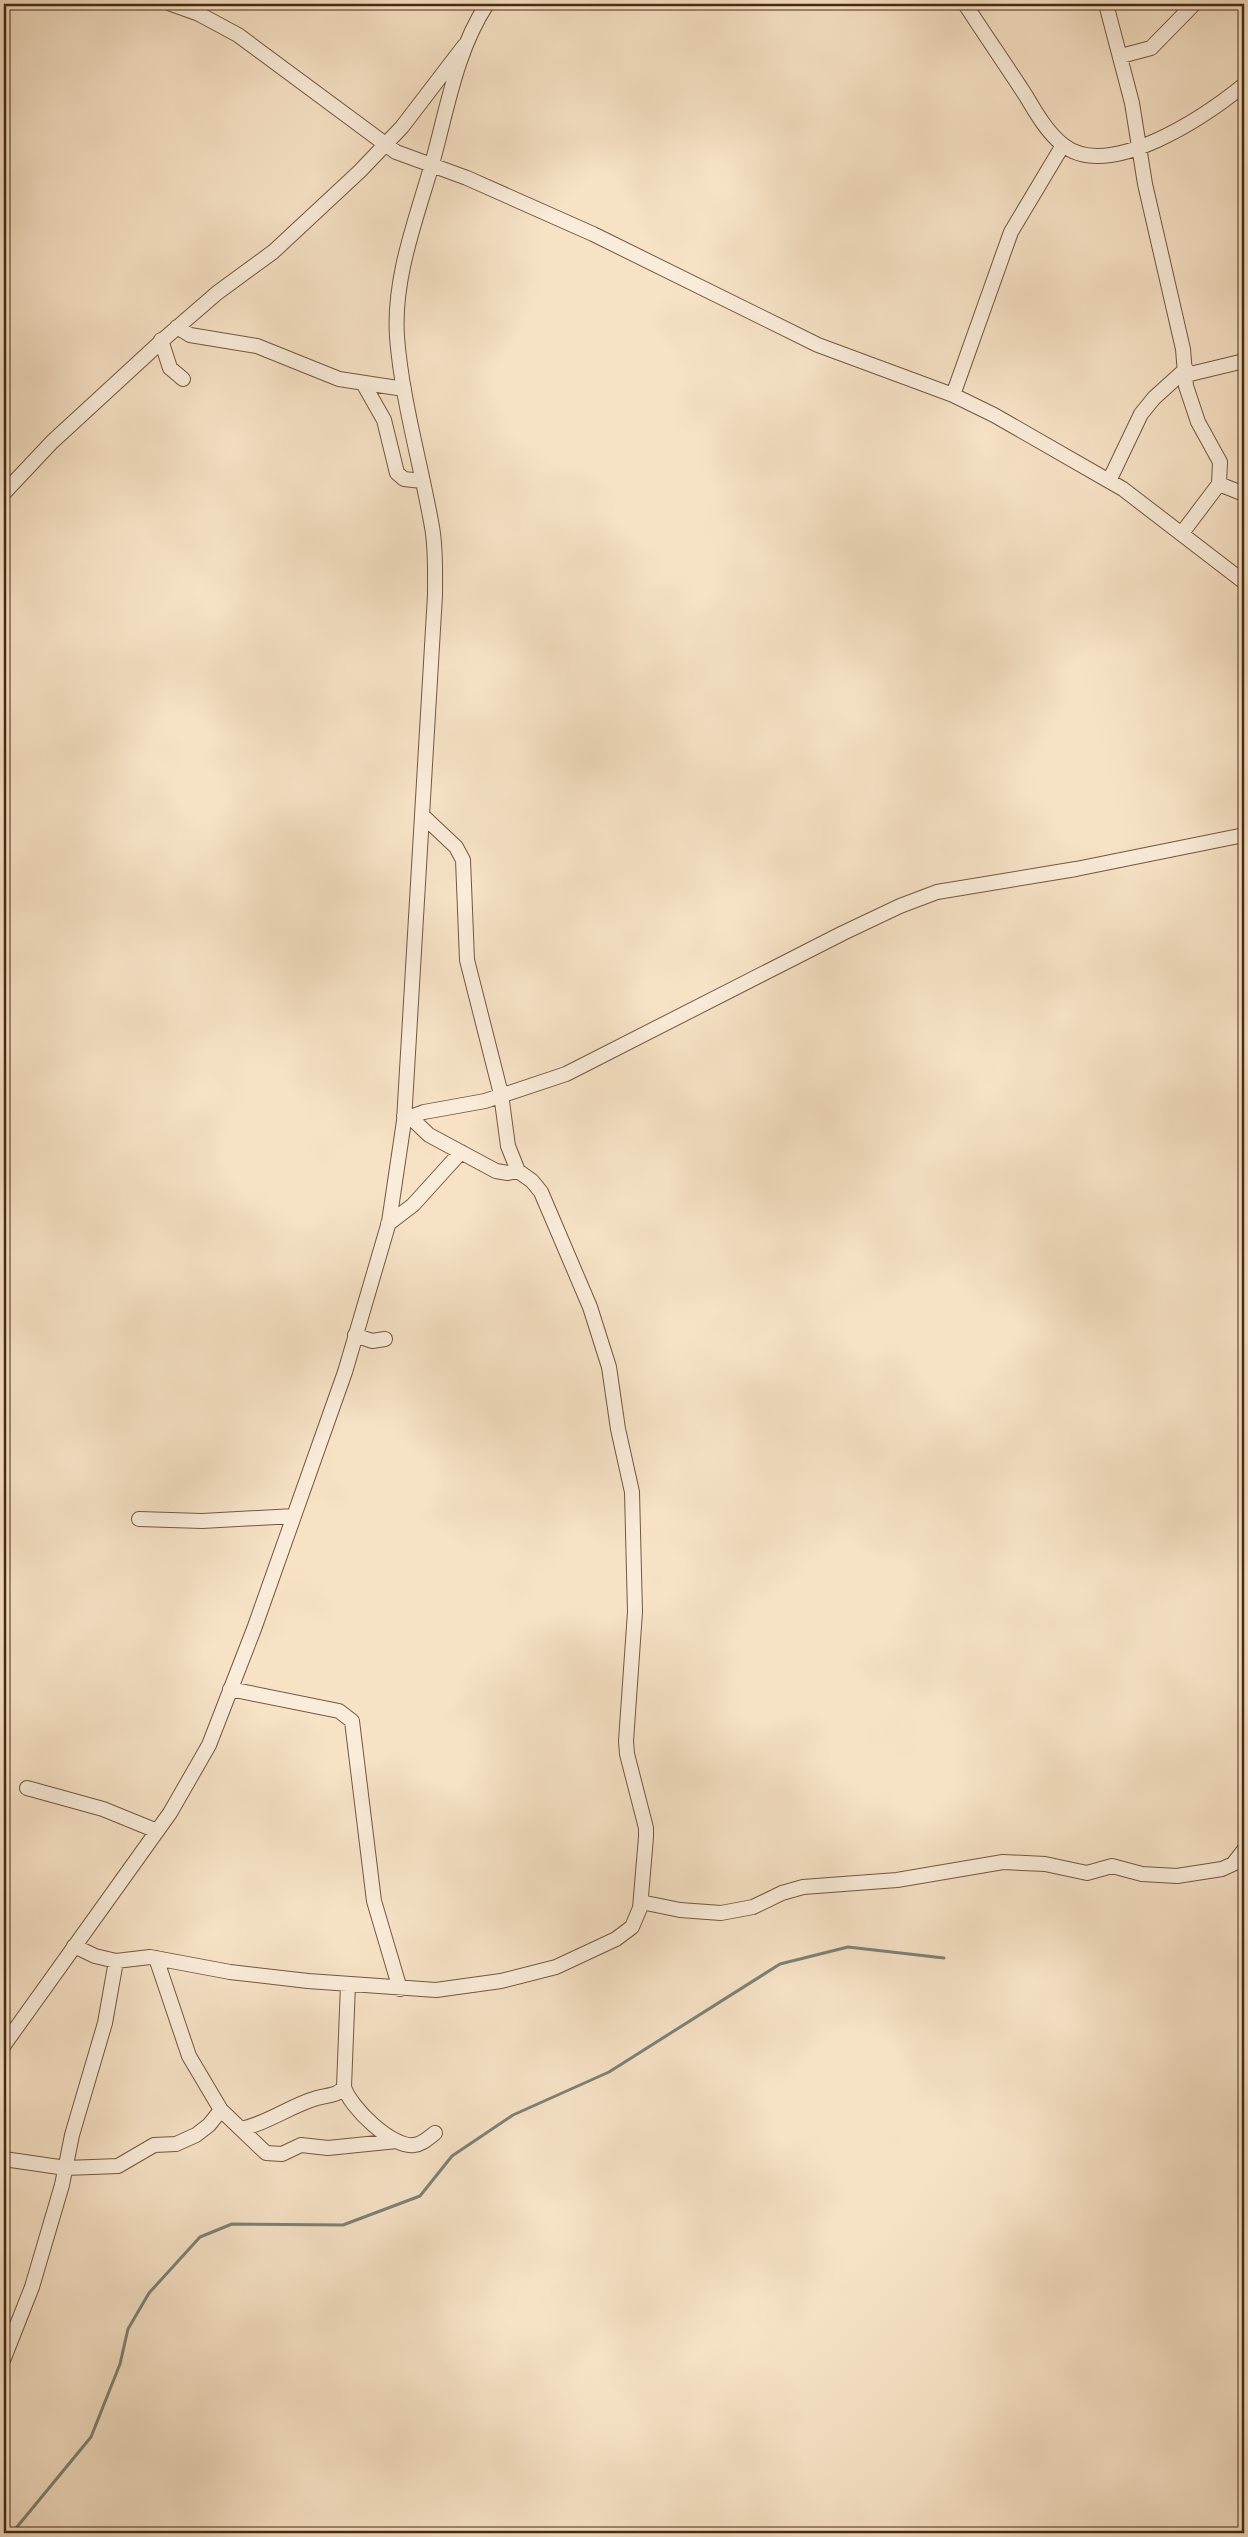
<svg xmlns="http://www.w3.org/2000/svg" width="1248" height="2537" viewBox="0 0 1248 2537" font-family="'IM FELL Double Pica',serif">
<style>
.lines{fill:none;stroke-linecap:round;stroke-linejoin:round}
.stream{stroke:#7b8278;stroke-width:3}
.minor-casing{stroke:#725840;stroke-width:16}
.minor{stroke:#faecda;stroke-width:14}
</style>
<rect width="100%" height="100%" fill="#f7e2c6"/>
<filter id="stains"><feTurbulence type="fractalNoise" baseFrequency=".004" numOctaves="4"/><feColorMatrix values="0 0 0 0 .2 0 0 0 0 .09 0 0 0 0 .02 0 0 0 .5 -.17"/></filter>
<radialGradient id="worn" r=".72"><stop offset=".6" stop-color="#630" stop-opacity="0"/><stop offset="1" stop-color="#630" stop-opacity=".3"/></radialGradient>
<g class="lines">
<path class="stream" d="M12 2533 91 2437 120 2364 128 2329 149 2293 200 2237 232 2224 343 2225 420 2196 452 2156 513 2115 609 2072 780 1964 848 1947 944 1958"/>
<defs>
<path id="minor" d="M171 4 199 14 238 35 396 152 467 178 593 234 818 345 953 395 994 415 1123 489 1244 582
M965 4C985 35 1006 65 1026 96 1036 113 1047 132 1063 145 1110 182 1207 115 1244 85
M1106 4 1132 103 1145 184 1183 349 1186 386 1198 422 1220 462 1219 484 1182 533
M1121 56 1151 48 1194 4
M177 327 190 335 257 346 339 379 404 389
M161 340 170 368 183 379
M1186 375 1244 361
M363 383 384 420 397 473 404 479 422 481
M953 395 1011 232 1063 145
M1109 481 1141 414 1154 398 1186 369
M1219 484 1244 494
M4 493 52 442 165 338 217 293 273 252 360 171 402 127 464 46
M404 1116 410 1117 429 1135 496 1171 508 1173 518 1171
M410 1117 424 1112 485 1101 566 1074 843 933 900 906 937 892 1076 869 1244 835
M388 1224 413 1205 461 1152
M355 1335 372 1341 385 1339
M139 1519 202 1521 294 1516
M230 1689 339 1711 352 1721 374 1901 400 1989
M27 1788 103 1809 157 1831
M641 1902 680 1910 721 1913 753 1907 782 1893 803 1887 897 1880 1003 1862 1045 1864 1087 1873 1112 1866 1142 1874 1177 1876 1222 1869 1233 1864 1244 1850
M74 1946 95 1956 116 1961 150 1957 230 1972 308 1981 436 1990 501 1981 556 1967 616 1939 632 1927 640 1908 646 1837V1828L627 1754 626 1741 635 1612 632 1492 618 1429 609 1367 590 1307 541 1192 532 1181 518 1171 508 1146 501 1094 467 960 463 860 456 847 422 815
M156 1958 189 2056 221 2110 266 2153 282 2154 301 2145 328 2148 397 2141
M348 1984 344 2087C350 2107 392 2148 414 2145 423 2144 428 2138 435 2133
M4 2045 170 1813 209 1745 254 1629 345 1372 389 1222 404 1121 435 595C435 572 436 549 432 527 421 464 402 401 397 337 393 278 416 220 432 164 447 110 456 51 487 4
M241 2129C269 2123 289 2106 317 2098 327 2095 338 2096 344 2087
M4 2159 66 2168 118 2166 154 2145 176 2144 196 2135 209 2125 221 2110
M4 2358 32 2287 62 2185 72 2135 105 2023 116 1961"/>
</defs>
<use href="#minor" class="minor-casing"/>
<use href="#minor" class="minor"/>
</g>
<rect width="1248" height="2537" fill="none" stroke="#f7e2c6" stroke-width="20"/>
<rect x="5" y="5" width="1238" height="2527" fill="none" stroke="#462a13" stroke-width="2.5"/>
<rect x="10" y="10" width="1228" height="2517" fill="none" stroke="#462a13"/>
<rect width="100%" height="100%" filter="url(#stains)"/>
<rect width="100%" height="100%" fill="url(#worn)"/>
</svg>
